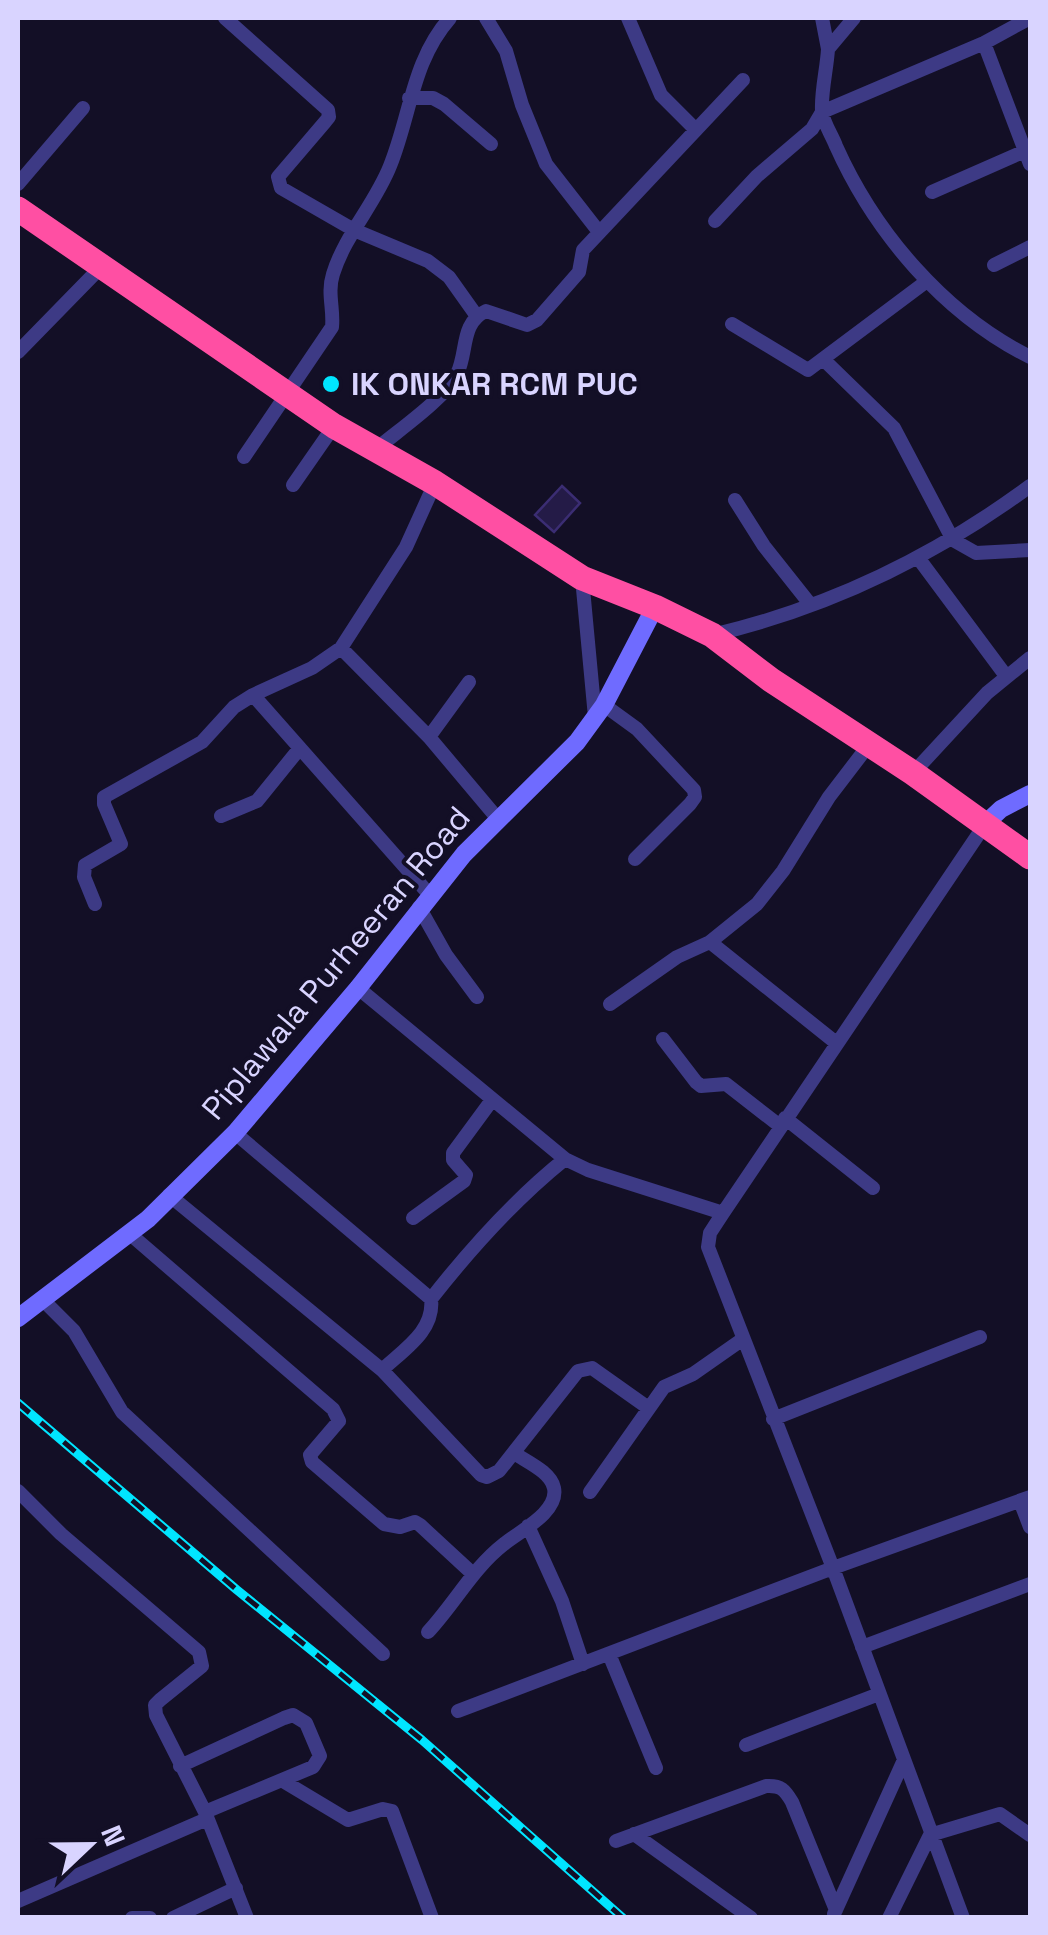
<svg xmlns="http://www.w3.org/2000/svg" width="1048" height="1935" viewBox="0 0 1048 1935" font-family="'Space Grotesk',sans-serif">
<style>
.building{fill:#241b47;stroke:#3b2d73;stroke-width:2.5}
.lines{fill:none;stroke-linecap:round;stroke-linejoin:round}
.street{stroke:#3d3a85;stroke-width:14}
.secondary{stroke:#6f6bff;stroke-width:18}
.highway{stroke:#ff4fa3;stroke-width:25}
.rail-casing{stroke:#00e5ff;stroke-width:9}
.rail{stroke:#130f26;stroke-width:5;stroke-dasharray:15;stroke-linecap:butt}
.poi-dot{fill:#00e5ff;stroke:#130f26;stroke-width:4}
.labels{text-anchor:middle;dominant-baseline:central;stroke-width:8;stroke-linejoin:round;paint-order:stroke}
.poi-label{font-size:32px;font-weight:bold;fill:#d9d4ff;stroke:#130f26;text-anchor:start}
.street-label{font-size:32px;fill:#d9d4ff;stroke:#130f26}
</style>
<rect width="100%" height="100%" fill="#130f26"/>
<path class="building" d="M562 486 580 503 554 532 535 515Z"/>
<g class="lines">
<path class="street" d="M225 18 328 110 329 117 325 122 278 177 281 188 354 230 428 261 449 277 476 315
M486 18 506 51 522 105 546 164 599 232
M628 18 661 95 696 130
M822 18 828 49 854 18
M984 43 1030 164
M828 49C827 68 821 91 822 110 822 121 832 135 836 146 875 233 944 314 1030 357
M409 98H433L444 104 491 144
M18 184 83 108
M932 192 1025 151
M715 221 757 176 812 129 822 112 984 43 1030 18
M994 265 1030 247
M732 324 808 370 927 281
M18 352 101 267
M824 360 894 428 953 540 976 553 1030 550
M374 451C397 431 444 400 457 374 468 352 460 323 486 311L527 325 537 320 579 272 583 250 743 80
M244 457 332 327C334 309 327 293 333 274 345 235 375 204 390 166 411 114 412 61 450 18
M293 485 334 426
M735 500 764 546 810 604
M919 559 1006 676
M582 578 595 717
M712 635C828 608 935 556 1030 486
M341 648 429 737 498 819
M253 695 429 894
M604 705 637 729 694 790 695 797 690 804 635 859
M429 737 469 682
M913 773 987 693 1030 658
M221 816 257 801 300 748
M986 823 723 1213 710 1233 708 1247 833 1568 1030 1497
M95 904 84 877 85 865 121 844 104 804V797L202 742 234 707 253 695 312 668 341 648 406 547 435 483
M419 907 446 955 477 997
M710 942 835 1042
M358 988 565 1159 588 1170 723 1213
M610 1004 677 957 710 942 757 904 783 871 829 797 868 746
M663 1039 696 1082 701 1086 726 1084 780 1126
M785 1118 873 1188
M235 1133 431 1299C435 1331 403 1350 382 1370
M169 1195 382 1370 481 1475 487 1477 499 1471 578 1371 592 1368 647 1407
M413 1218 464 1181 466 1175 453 1160V1153L492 1100
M130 1234 333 1409 339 1421 310 1455 312 1462 384 1524 400 1527 415 1522 420 1525 473 1574
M42 1299 74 1331 122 1412 383 1654
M431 1299C471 1248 514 1200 565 1159
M773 1419 980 1337
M18 1491 61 1534 199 1652 202 1666 160 1700 155 1705 156 1715 205 1812 247 1918
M590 1492 664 1387 693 1374 743 1339
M1020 1501 1030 1527
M528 1526 562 1601 583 1664
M428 1632C455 1603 473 1568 504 1544 520 1531 559 1512 554 1488 551 1472 527 1462 514 1453
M862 1647 1030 1584
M609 1654 656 1768
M458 1711 833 1568 963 1918
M746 1745 879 1694
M180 1766 284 1718 293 1715 306 1723 320 1756 313 1767 205 1812
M283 1781 348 1820 383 1809 392 1811 432 1918
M634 1834 751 1918
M616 1841 766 1786C781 1785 785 1790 792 1802L836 1910
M18 1901 207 1819
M834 1914 904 1760
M132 1918H150
M173 1918 236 1888
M889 1918 930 1835 1000 1814 1030 1835"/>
<path class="secondary" d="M986 823 1001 809 1030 794
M18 1318 148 1219 235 1133 358 988 464 854 577 742 604 705 655 607"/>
<path class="highway" d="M18 209 334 426 435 483 582 578 655 607 712 635 771 680 913 773 1030 857"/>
<defs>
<path id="rail" d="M18 1403 237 1590 422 1740 623 1918"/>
</defs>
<use href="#rail" class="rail-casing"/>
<use href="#rail" class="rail"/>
</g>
<circle class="poi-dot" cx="331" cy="384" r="10"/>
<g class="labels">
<g class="poi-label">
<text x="351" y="384">IK ONKAR RCM PUC</text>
</g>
<g class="street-label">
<text transform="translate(336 963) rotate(-50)">Piplawala Purheeran Road</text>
</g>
</g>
<rect width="1048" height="1935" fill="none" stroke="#d9d4ff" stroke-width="40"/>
<g transform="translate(90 1845) rotate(68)" stroke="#130f26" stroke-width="8" paint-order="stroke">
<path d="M0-8L18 38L0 25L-18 38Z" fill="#d9d4ff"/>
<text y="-15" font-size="28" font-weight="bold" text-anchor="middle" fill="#d9d4ff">N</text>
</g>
</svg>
